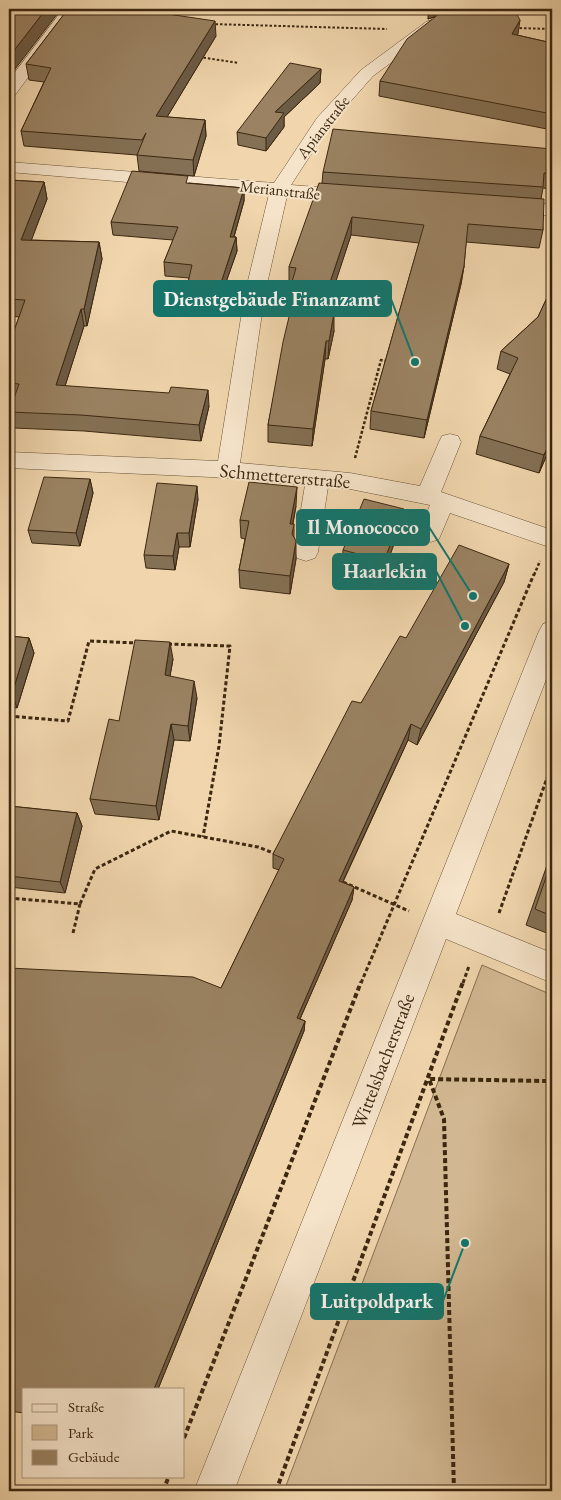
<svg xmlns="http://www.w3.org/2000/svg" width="561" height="1500" viewBox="0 0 561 1500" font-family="'EB Garamond',serif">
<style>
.green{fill:#d2b892;stroke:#877051}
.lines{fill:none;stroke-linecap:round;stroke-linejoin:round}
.minor-casing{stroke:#695337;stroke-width:1}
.path-far3{stroke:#3c2710;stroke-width:2;stroke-dasharray:2.5 2;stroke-linecap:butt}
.path-far2{stroke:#3c2710;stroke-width:2.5;stroke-dasharray:3 2;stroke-linecap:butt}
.path-far1{stroke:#3c2710;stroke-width:3;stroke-dasharray:4 2.5;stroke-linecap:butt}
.path{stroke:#3c2710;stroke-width:4;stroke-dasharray:5 3;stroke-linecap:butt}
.minor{fill:#f6e4ca;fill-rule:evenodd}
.wall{fill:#847054;stroke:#3c2710}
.shaded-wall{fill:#6c5b45;stroke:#3c2710}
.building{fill:#9a8262;stroke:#3c2710}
.labels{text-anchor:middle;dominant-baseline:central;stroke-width:4;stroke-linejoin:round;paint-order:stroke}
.far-street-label{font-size:16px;fill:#3c2710;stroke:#f6e4ca}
.street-label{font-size:19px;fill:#3c2710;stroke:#f6e4ca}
.leader{fill:none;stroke:#0f766e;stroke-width:2}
.callout-dot{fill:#0f766e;stroke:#f6e4ca;stroke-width:2}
.callout{fill:#0f766e;stroke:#0f766e;stroke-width:2}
.callout-label{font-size:20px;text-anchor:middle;font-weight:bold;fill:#fff}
</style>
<rect width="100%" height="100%" fill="#f1d6ad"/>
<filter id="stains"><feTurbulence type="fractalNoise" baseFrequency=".004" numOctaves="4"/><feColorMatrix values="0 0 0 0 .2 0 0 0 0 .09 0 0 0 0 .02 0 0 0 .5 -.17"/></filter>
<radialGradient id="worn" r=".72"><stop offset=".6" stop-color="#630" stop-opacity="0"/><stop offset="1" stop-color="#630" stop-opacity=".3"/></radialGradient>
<path class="green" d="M482 965 552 995V1491H284Z"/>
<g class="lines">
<defs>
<path id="minor" d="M63 9H79L15 95 9 96V80Z
M432 20 438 22 440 25 438 28 373 76 330 125 291 185 354 190 361 192 363 196 361 200 354 202 287 196 265 293 240 463 350 473 420 486 439 442 442 436 450 434 458 436 461 442 441 492 552 530V548L450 513 439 539 431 542 423 539 419 533 430 505 350 489 328 487 318 552 315 558 306 561 297 558 294 552 305 485 211 477 9 468V452L218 461 245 293 269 194 9 172V162L274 183 317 118 361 70 426 22Z
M506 201 552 204V216L499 211 497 207 499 203Z
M552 621V664L456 914 552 953V983L446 939 234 1491H194L539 631 543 624Z"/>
</defs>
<use href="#minor" class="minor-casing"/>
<path class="path-far3" d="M211 24 387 29
M515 28 552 29
M199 57 239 63"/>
<path class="path-far2" d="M355 458 381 360 388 361
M534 575 540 561"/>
<path class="path-far1" d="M168 644 230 646 219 746 203 837
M9 716 68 721 89 641 137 643
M343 882 409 911
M9 898 80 904 95 869 171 831 258 847 276 854
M499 913 552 764
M73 933 80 904
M361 983 534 574
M463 983 469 966"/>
<path class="path" d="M184 1438 361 982
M163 1491 169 1476
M276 1491 463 982
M454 1491 444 1119 429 1079 546 1081 552 1084"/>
<use href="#minor" class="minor"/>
</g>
<path class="wall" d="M68 9H139H138L216 36 167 117 205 120 206 136 194 176 139 171 137 155 24 146 21 131 44 82 29 80 26 64Z
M290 9H352L348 14Z
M429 9H514L517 35 552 43V130L379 96 380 81 435 18 434 17 428 19Z
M321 69 320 83 284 117V127L266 151 238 145 237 132Z
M552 149V189L543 188 541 199 543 230 539 248 466 242 464 266 461 284 424 438 370 429 371 411 419 243 351 235 325 312 334 331 328 359H325L312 446 268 442V425L291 310H289V292L291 285H289V267L322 183 323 172Z
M9 180 44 182 47 199 31 240 99 242 102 259 87 326H84L65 386 209 406 201 441 84 431 14 428 9 412 13 400H9V345L19 317 9 316Z
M189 183 244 188V201L234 237H236L237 251 219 302 188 300 187 287 189 278 165 276 164 262 173 240 113 235 111 222Z
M552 287V443L539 473 476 454 480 436 510 374 497 369 501 351 538 317Z
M90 479 93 493 80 546 32 543 28 530Z
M198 499 190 547H179L175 570 146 568 144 555Z
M296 506 293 524H294V536L296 559 290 594 240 588 239 570 245 539 241 538 240 520Z
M402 522 383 574 342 563 343 550Z
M509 564 504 582 417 745 408 740 343 882 354 887 352 900 300 1019 305 1021 304 1031 158 1389H24L279 870 273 868V854L361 703 406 638Z
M9 636 29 638 34 653 17 708 9 707Z
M173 659 170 676 197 698 190 741 174 740 159 820 95 814 90 799 119 721Z
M9 806 77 813 82 826 65 893 9 887Z
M552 851V935L526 925Z"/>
<path class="shaded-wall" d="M46 9H61L9 77V57Z
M348 9H352L348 14Z
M429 9H435L434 17 428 19Z
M520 20 518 34 509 48 512 34Z
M215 21 216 36 158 132 156 116Z
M321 69 320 83 284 117V127L266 151V138L275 112Z
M205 120 206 136 194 176 193 160Z
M44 182 47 199 25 257 21 240Z
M244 188V201L230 250V237Z
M352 217 351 235 320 330V312Z
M236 237 237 251 219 302V289Z
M99 242 102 259 87 326 84 309Z
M464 266 461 284 424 438 427 420Z
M81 309 84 326 60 402 56 385Z
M334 313V331L328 359 329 341Z
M326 341 325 359 312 446 313 429Z
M208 390 209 406 201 441 199 425Z
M552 437V443L539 473 544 455Z
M90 479 93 493 80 546 76 533Z
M197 486 198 499 190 547 189 533Z
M297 487 296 506 289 542 290 524Z
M404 509 402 522 383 574 384 561Z
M177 533 179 547 175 570 173 556Z
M296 541V559L290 594V576Z
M509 564 504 582 417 745 421 729Z
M29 638 34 653 17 708 12 694Z
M170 642 173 659 167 692 165 675Z
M194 681 197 698 190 741 188 726Z
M171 724 174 740 159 820 156 806Z
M411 724 408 740 337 894 339 881Z
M77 813 82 826 65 893 60 882Z
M354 887 352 900 296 1028 297 1018Z
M305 1021 304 1031 158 1389H154Z"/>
<path class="building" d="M9 9H46L9 57Z
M68 9H134L215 21 156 116 205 120 193 160 137 155 146 133 142 140 21 131 51 68 26 64Z
M443 9H514L520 20 512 34 552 43V114L380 81 407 39 444 10Z
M290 63 321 69 275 112 284 113 266 138 237 132Z
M333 129 552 149V174L544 173 543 187 323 172Z
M132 171 188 176 186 183 244 188 230 237H236L219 289 187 287 192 265 164 262 178 227 111 222Z
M9 180 44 182 21 240 99 242 84 309H81L56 385 169 393 171 387 208 390 199 425 81 415 9 412 19 384 9 383V345L25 300 9 299Z
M319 183 544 199 543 230 468 224 464 266 427 420 371 411 424 225 352 217 320 312 334 313 329 341H326L313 429 268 425 283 342 295 292H289L296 268 289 267Z
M552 287V437L544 455 480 436 518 358 501 351 538 317Z
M44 477 90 479 76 533 28 530Z
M249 482 297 487 290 524H294L292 534 296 541 290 576 239 570 249 521 240 520Z
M157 483 197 486 189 533H177L173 556 144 555Z
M364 499 404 509 384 561 343 550Z
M459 545 509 564 421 729 411 724 339 881 354 887 297 1018 305 1021 154 1389H24V1413L9 1411V968L193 977 221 988 284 859 273 854 352 701 361 703 400 636 406 638Z
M9 636 29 638 12 694H9Z
M135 640 170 642 165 675 194 681 188 726 171 724 156 806 90 799 109 719 119 721Z
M9 806 77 813 60 882 9 876Z
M552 860V916L535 909Z"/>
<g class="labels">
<g class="far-street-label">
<text transform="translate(323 127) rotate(-52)">Apianstraße</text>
<text transform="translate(280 190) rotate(6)">Merianstraße</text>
</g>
<g class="street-label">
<text transform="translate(285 476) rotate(5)">Schmettererstraße</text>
<text transform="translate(383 1061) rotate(-69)">Wittelsbacherstraße</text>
</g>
</g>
<path class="leader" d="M415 362L391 299M473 596L429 527M465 626L436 571M465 1243L443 1301"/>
<g class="callout-dot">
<circle cx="415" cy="362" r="5"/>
<circle cx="473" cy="596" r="5"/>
<circle cx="465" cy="626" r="5"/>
<circle cx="465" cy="1243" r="5"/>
</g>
<g class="callout">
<rect x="154" y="281" width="237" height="35" rx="5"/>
<rect x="297" y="510" width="132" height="35" rx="5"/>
<rect x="333" y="554" width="103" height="35" rx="5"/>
<rect x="311" y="1284" width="132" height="35" rx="5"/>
</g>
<g class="callout-label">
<text x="272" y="306">Dienstgebäude Finanzamt</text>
<text x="363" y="534">Il Monococco</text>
<text x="385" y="578">Haarlekin</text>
<text x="377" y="1308">Luitpoldpark</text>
</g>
<rect width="561" height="1500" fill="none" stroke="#f1d6ad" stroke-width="30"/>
<rect x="10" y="10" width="541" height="1480" fill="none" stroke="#3c2710" stroke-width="2.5"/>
<rect x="15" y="15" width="531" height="1470" fill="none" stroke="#3c2710"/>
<rect x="22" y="1388" width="162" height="90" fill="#f6e4ca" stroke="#ac9880"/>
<rect x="32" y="1404" width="25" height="8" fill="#f6e4ca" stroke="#ac9880"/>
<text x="68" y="1412" font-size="15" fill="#3c2710">Straße</text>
<rect x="32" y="1425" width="25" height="15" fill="#d2b892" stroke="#ac9880"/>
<text x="68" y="1438" font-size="15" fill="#3c2710">Park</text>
<rect x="32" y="1450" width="25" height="15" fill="#9a8262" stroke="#ac9880"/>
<text x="68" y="1462" font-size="15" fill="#3c2710">Gebäude</text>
<rect width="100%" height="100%" filter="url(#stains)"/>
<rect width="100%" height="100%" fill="url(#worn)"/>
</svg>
